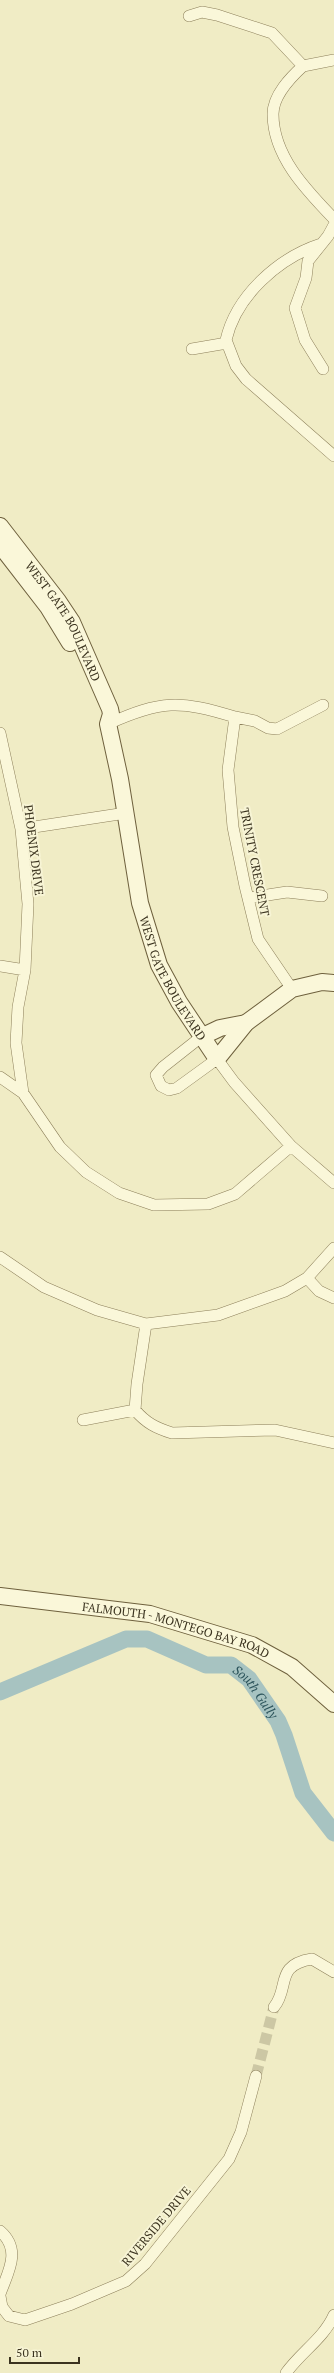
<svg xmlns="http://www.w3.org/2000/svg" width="334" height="2373" viewBox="0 0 334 2373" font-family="'PT Serif',serif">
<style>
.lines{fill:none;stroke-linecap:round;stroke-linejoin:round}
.river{stroke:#a7c3c1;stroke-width:17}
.street-tunnel{stroke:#ccc7a4;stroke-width:11;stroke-dasharray:11 5.5;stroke-linecap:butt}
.street-casing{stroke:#8c7f5a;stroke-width:12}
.secondary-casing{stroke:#6e603d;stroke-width:18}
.street{stroke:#faf7d9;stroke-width:11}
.secondary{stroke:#faf7d9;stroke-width:16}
.labels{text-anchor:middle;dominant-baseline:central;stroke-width:4;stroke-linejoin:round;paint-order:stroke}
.street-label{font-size:12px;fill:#3b331f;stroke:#f7f4d5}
.water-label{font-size:13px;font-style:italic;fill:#2d555c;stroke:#f7f4d5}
</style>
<rect width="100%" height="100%" fill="#f0ecc5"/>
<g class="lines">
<path class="river" id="s1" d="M0 1692 126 1639H147L206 1665H231L249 1679 278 1721 284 1735 303 1793 334 1833"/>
<path class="street-tunnel" d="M256 2076 274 2007"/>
<defs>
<path id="street" d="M189 16 202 12 217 15 272 33 303 66
M303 66C291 77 273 95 273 114 273 156 306 190 334 219
M303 66 334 60
M321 244C278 258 236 296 226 340L236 366 246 379 334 456
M192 349 227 343
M323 369 305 340 295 308 306 278 308 261 328 236 334 225
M235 717 255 721 268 728 277 729 323 705
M108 724C161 700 180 700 235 717L228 770 233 827 245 886 258 939 292 989
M0 733 21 829 28 904 25 970 18 1007 16 1043 23 1093 60 1147 86 1172 119 1193 154 1205 208 1204 235 1194 291 1146
M21 829 126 813
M248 898 287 892 322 896
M0 966 25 970
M201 1037 163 1067 156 1075 161 1086 169 1090 177 1088 217 1059 234 1082 291 1146 334 1183
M0 1077 23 1093
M0 1257 44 1287 97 1310 146 1324 218 1315 285 1291 307 1278 334 1248
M307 1278 319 1291 334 1298
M146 1324 137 1384 135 1410C146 1423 156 1428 172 1433L275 1430 334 1443
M83 1420 135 1410
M274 2007C290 1988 274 1965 312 1959L334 1972
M0 2231C22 2250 8 2272 0 2294
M0 2296 2 2307 9 2316 25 2320 72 2304 126 2281 145 2264 229 2159 241 2132 256 2076
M286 2373C301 2352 324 2338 334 2315"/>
<g id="secondary">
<path id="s2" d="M0 526 58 601 72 622 110 709 111 714 108 724 120 779 140 903 159 965 179 1002 217 1059 246 1023 292 989 322 982 334 983"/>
<path d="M0 545 48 607 70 643"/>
<path d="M201 1037 220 1028 246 1023"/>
<path id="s3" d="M0 1596 150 1614 252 1645 292 1667 334 1704"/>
</g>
</defs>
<use href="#street" class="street-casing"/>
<use href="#secondary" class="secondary-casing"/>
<use href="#street" class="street"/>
<use href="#secondary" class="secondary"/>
</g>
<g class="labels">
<g class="street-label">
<text stroke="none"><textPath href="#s2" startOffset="115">WEST GATE BOULEVARD</textPath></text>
<text transform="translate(34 850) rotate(83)">PHOENIX DRIVE</text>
<text transform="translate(255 862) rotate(79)">TRINITY CRESCENT</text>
<text stroke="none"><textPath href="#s2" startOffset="495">WEST GATE BOULEVARD</textPath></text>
<text stroke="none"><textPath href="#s3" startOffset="180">FALMOUTH - MONTEGO BAY ROAD</textPath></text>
<text transform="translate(156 2226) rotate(-50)">RIVERSIDE DRIVE</text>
</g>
<g class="water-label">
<text stroke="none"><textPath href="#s1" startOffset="284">South Gully</textPath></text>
</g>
</g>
<path d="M10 2357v6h69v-6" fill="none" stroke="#3b331f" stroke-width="2"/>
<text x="16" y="2357" font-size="12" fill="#3b331f" stroke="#f7f4d5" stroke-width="3" paint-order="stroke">50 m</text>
</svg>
